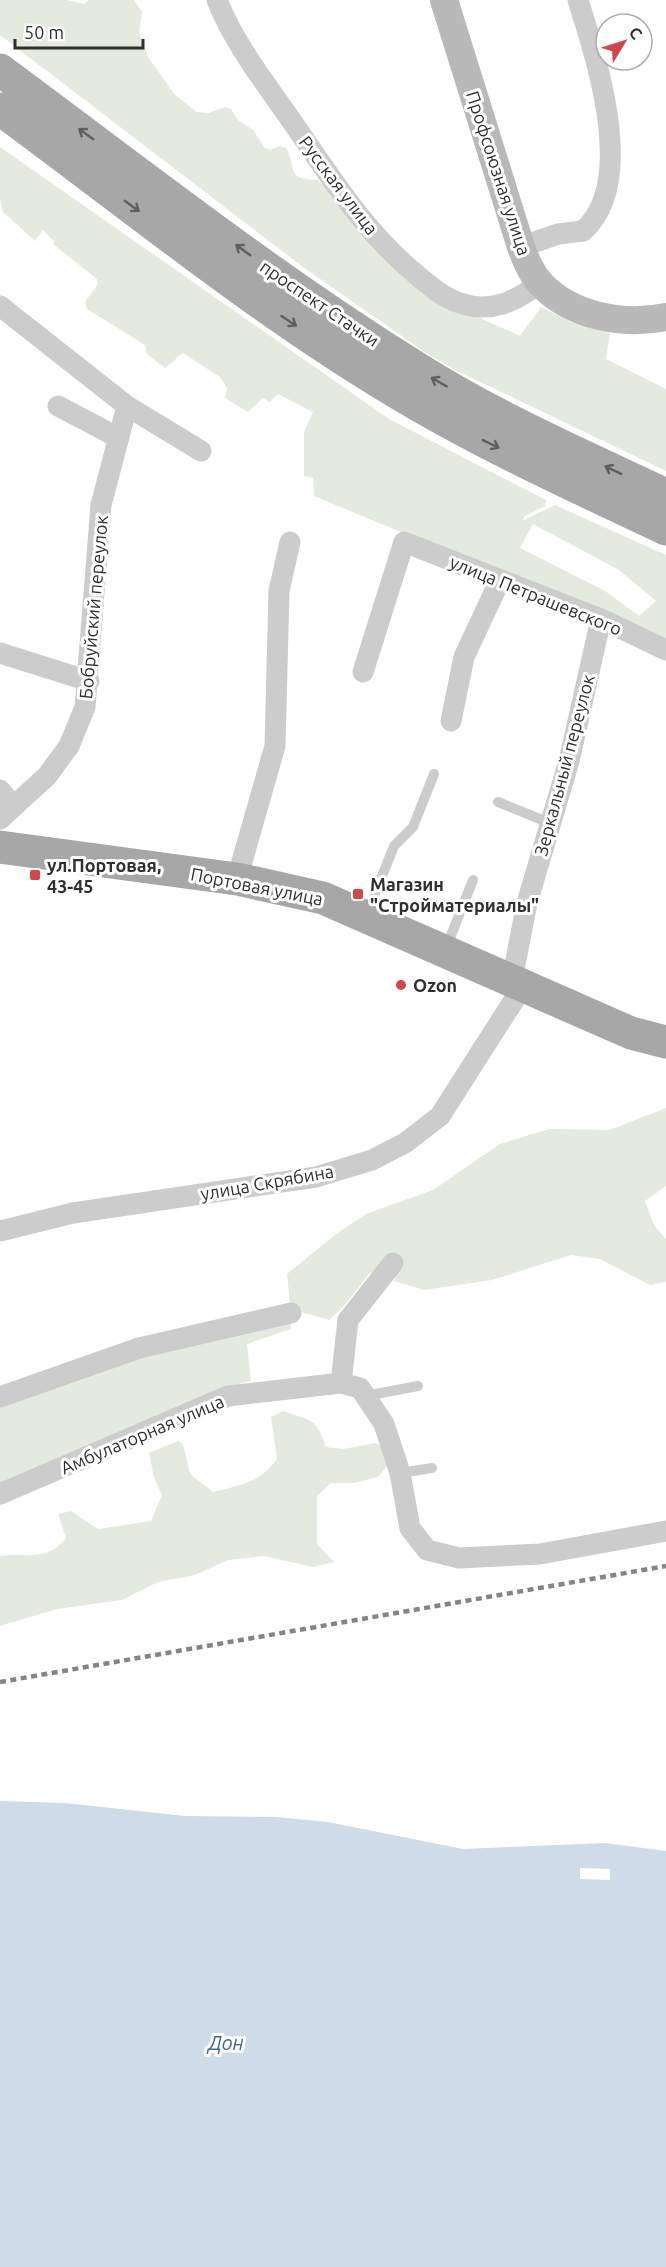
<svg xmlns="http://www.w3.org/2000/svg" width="666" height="2267" viewBox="0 0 666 2267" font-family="Ubuntu,sans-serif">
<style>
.green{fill:#e4eadf;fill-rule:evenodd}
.water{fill:#cddce8}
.pier{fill:#fff}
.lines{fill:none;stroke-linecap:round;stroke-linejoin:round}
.service{stroke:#ccc;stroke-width:10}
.minor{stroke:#ccc;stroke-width:21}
.secondary{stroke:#b9b9b9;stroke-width:28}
.primary{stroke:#a7a7a7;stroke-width:33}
.rail{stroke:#848484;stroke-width:4.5;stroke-dasharray:6 4.5;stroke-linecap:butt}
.oneway{stroke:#5f5f5f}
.poi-dot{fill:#d0474c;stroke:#fff;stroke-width:2}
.labels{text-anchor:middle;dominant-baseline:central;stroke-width:6;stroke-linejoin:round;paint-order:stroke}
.street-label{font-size:18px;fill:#2f2f2f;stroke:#fff}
.poi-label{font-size:18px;font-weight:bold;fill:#2f2f2f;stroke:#fff;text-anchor:start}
.water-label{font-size:20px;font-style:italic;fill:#476b87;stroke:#fff}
</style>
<rect width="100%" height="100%" fill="#fff"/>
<path class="green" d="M0 0H67L84 4 89 0H134L142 12 139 33 148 57 175 95 197 112 209 113 225 107 231 109 238 120 253 130 265 148 270 150 279 146 286 148C298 167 283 179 318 180L449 304 520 336 541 307 571 322 610 333 606 359 666 389V471L455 370 426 353 303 267 0 35Z
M0 147 389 419 546 500 545 506 525 516 522 521 555 505 666 555V647L601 615 314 496 313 478 304 476V432L313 412 278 394 270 402 263 398 248 412 225 398 227 388 220 377 183 353 165 368 147 354 145 345 87 309 85 302 98 284 97 279 53 244 54 241 43 230 35 241 3 212 0 199ZM533 524 619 570 656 601 639 616 605 591 520 548Z
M666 1108V1186L645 1201 654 1225 666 1239V1282L650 1285 600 1259 571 1255 492 1280 424 1290 394 1281 397 1272 393 1263 369 1274 345 1305 329 1320 298 1311 291 1313 287 1274 336 1234 366 1214 433 1190 500 1144 549 1129 610 1130Z
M290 1316 291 1329 247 1344 251 1381 230 1386 0 1486V1401L46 1383Z
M283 1411C311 1421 316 1417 326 1447L343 1449 376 1443 395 1456 378 1477 354 1483H331L317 1496V1544L334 1562 313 1567 264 1556 228 1560 195 1575 158 1582 122 1600 57 1609 0 1626V1556C27 1552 46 1563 66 1538L58 1514 71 1511 98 1529 151 1521 162 1495 154 1478 149 1453 178 1441 183 1444 190 1474 213 1492C241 1485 260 1483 277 1459L271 1417Z"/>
<path class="water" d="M0 1801 65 1803 185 1816 276 1817 328 1822 463 1849 605 1843 666 1851V2267H0Z"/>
<path class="pier" d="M580 1868 610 1869V1880L580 1879Z"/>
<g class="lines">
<path class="service" d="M498 802 550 823
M367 914 394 846 413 827 434 774
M446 948 473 880
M365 1396 418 1386
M400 1473 432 1468"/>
<path class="minor" d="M217 0C235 45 264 81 291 120 330 176 364 232 418 276 431 287 444 298 460 303 491 314 516 301 540 283
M521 247 558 234 583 231C638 183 596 58 578 0
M0 306 127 406 201 451
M58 406 119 438
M0 653 89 681
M363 672 404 542 601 619 666 650
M451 721 464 657 500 580
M0 790 13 806
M0 819 47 776 69 746 85 707 101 505 127 406
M237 879 275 746 279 591 290 542
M512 980 527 903 569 761 601 619
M0 1231 73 1213 316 1177 372 1160 405 1143 440 1116 523 986
M341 1383 348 1320 393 1263
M0 1397 139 1348 291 1313
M0 1494 228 1396 341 1383 360 1388 384 1424 400 1473 410 1528 427 1550 459 1558 540 1554 666 1531"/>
<path class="secondary" d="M444 0 521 247C526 260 531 273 541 284 571 316 624 326 666 317"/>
<path class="primary" d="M0 70C138 172 274 280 420 370 498 419 583 456 666 495
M0 109C132 206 261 312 403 396 487 446 577 487 666 529
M0 847 237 879 323 898 631 1033 666 1042"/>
<path class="rail" d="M0 1682 666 1566"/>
</g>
<defs><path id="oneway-shaft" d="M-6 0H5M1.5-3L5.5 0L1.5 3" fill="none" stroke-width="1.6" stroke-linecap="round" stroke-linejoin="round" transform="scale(1.5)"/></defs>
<g class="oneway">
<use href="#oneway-shaft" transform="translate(86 134) rotate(-144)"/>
<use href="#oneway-shaft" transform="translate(132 206) rotate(36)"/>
<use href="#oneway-shaft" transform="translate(243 250) rotate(-144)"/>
<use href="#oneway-shaft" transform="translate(289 321) rotate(34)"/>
<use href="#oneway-shaft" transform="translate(439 382) rotate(-150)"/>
<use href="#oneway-shaft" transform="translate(491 444) rotate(26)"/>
<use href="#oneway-shaft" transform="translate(613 470) rotate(-154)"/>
</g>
<g class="poi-dot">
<rect x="29" y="869" width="12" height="12" rx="3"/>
<rect x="352" y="888" width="12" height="12" rx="3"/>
<circle cx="401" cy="985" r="6"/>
</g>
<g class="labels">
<g class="street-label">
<text transform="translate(499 173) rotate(72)">Профсоюзная улица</text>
<text transform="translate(339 185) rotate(53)">Русская улица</text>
<text transform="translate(320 303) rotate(34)">проспект Стачки</text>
<text transform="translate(536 595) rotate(22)">улица Петрашевского</text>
<text transform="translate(93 607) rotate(-85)">Бобруйский переулок</text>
<text transform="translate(564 765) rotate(-75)">Зеркальный переулок</text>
<text transform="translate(257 886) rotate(11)">Портовая улица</text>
<text transform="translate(267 1182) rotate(-10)">улица Скрябина</text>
<text transform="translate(142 1434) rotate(-23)">Амбулаторная улица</text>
</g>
<g class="poi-label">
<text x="47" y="865">ул.Портовая,<tspan x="47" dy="21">43-45</tspan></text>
<text x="370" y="884">Магазин<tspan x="370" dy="21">"Стройматериалы"</tspan></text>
<text x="413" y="985">Ozon</text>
</g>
<g class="water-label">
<text x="226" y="2042">Дон</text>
</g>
</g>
<g transform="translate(624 42) rotate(52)"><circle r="28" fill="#ffffff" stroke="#acacac" stroke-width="1.5"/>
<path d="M0-4.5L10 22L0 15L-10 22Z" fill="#d0474c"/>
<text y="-9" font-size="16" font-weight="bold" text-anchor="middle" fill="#2f2f2f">С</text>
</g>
<path d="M15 39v9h128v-9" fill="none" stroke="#2f2f2f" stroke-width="3"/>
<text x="24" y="39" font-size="18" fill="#2f2f2f" stroke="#ffffff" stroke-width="4.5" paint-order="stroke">50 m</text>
</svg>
